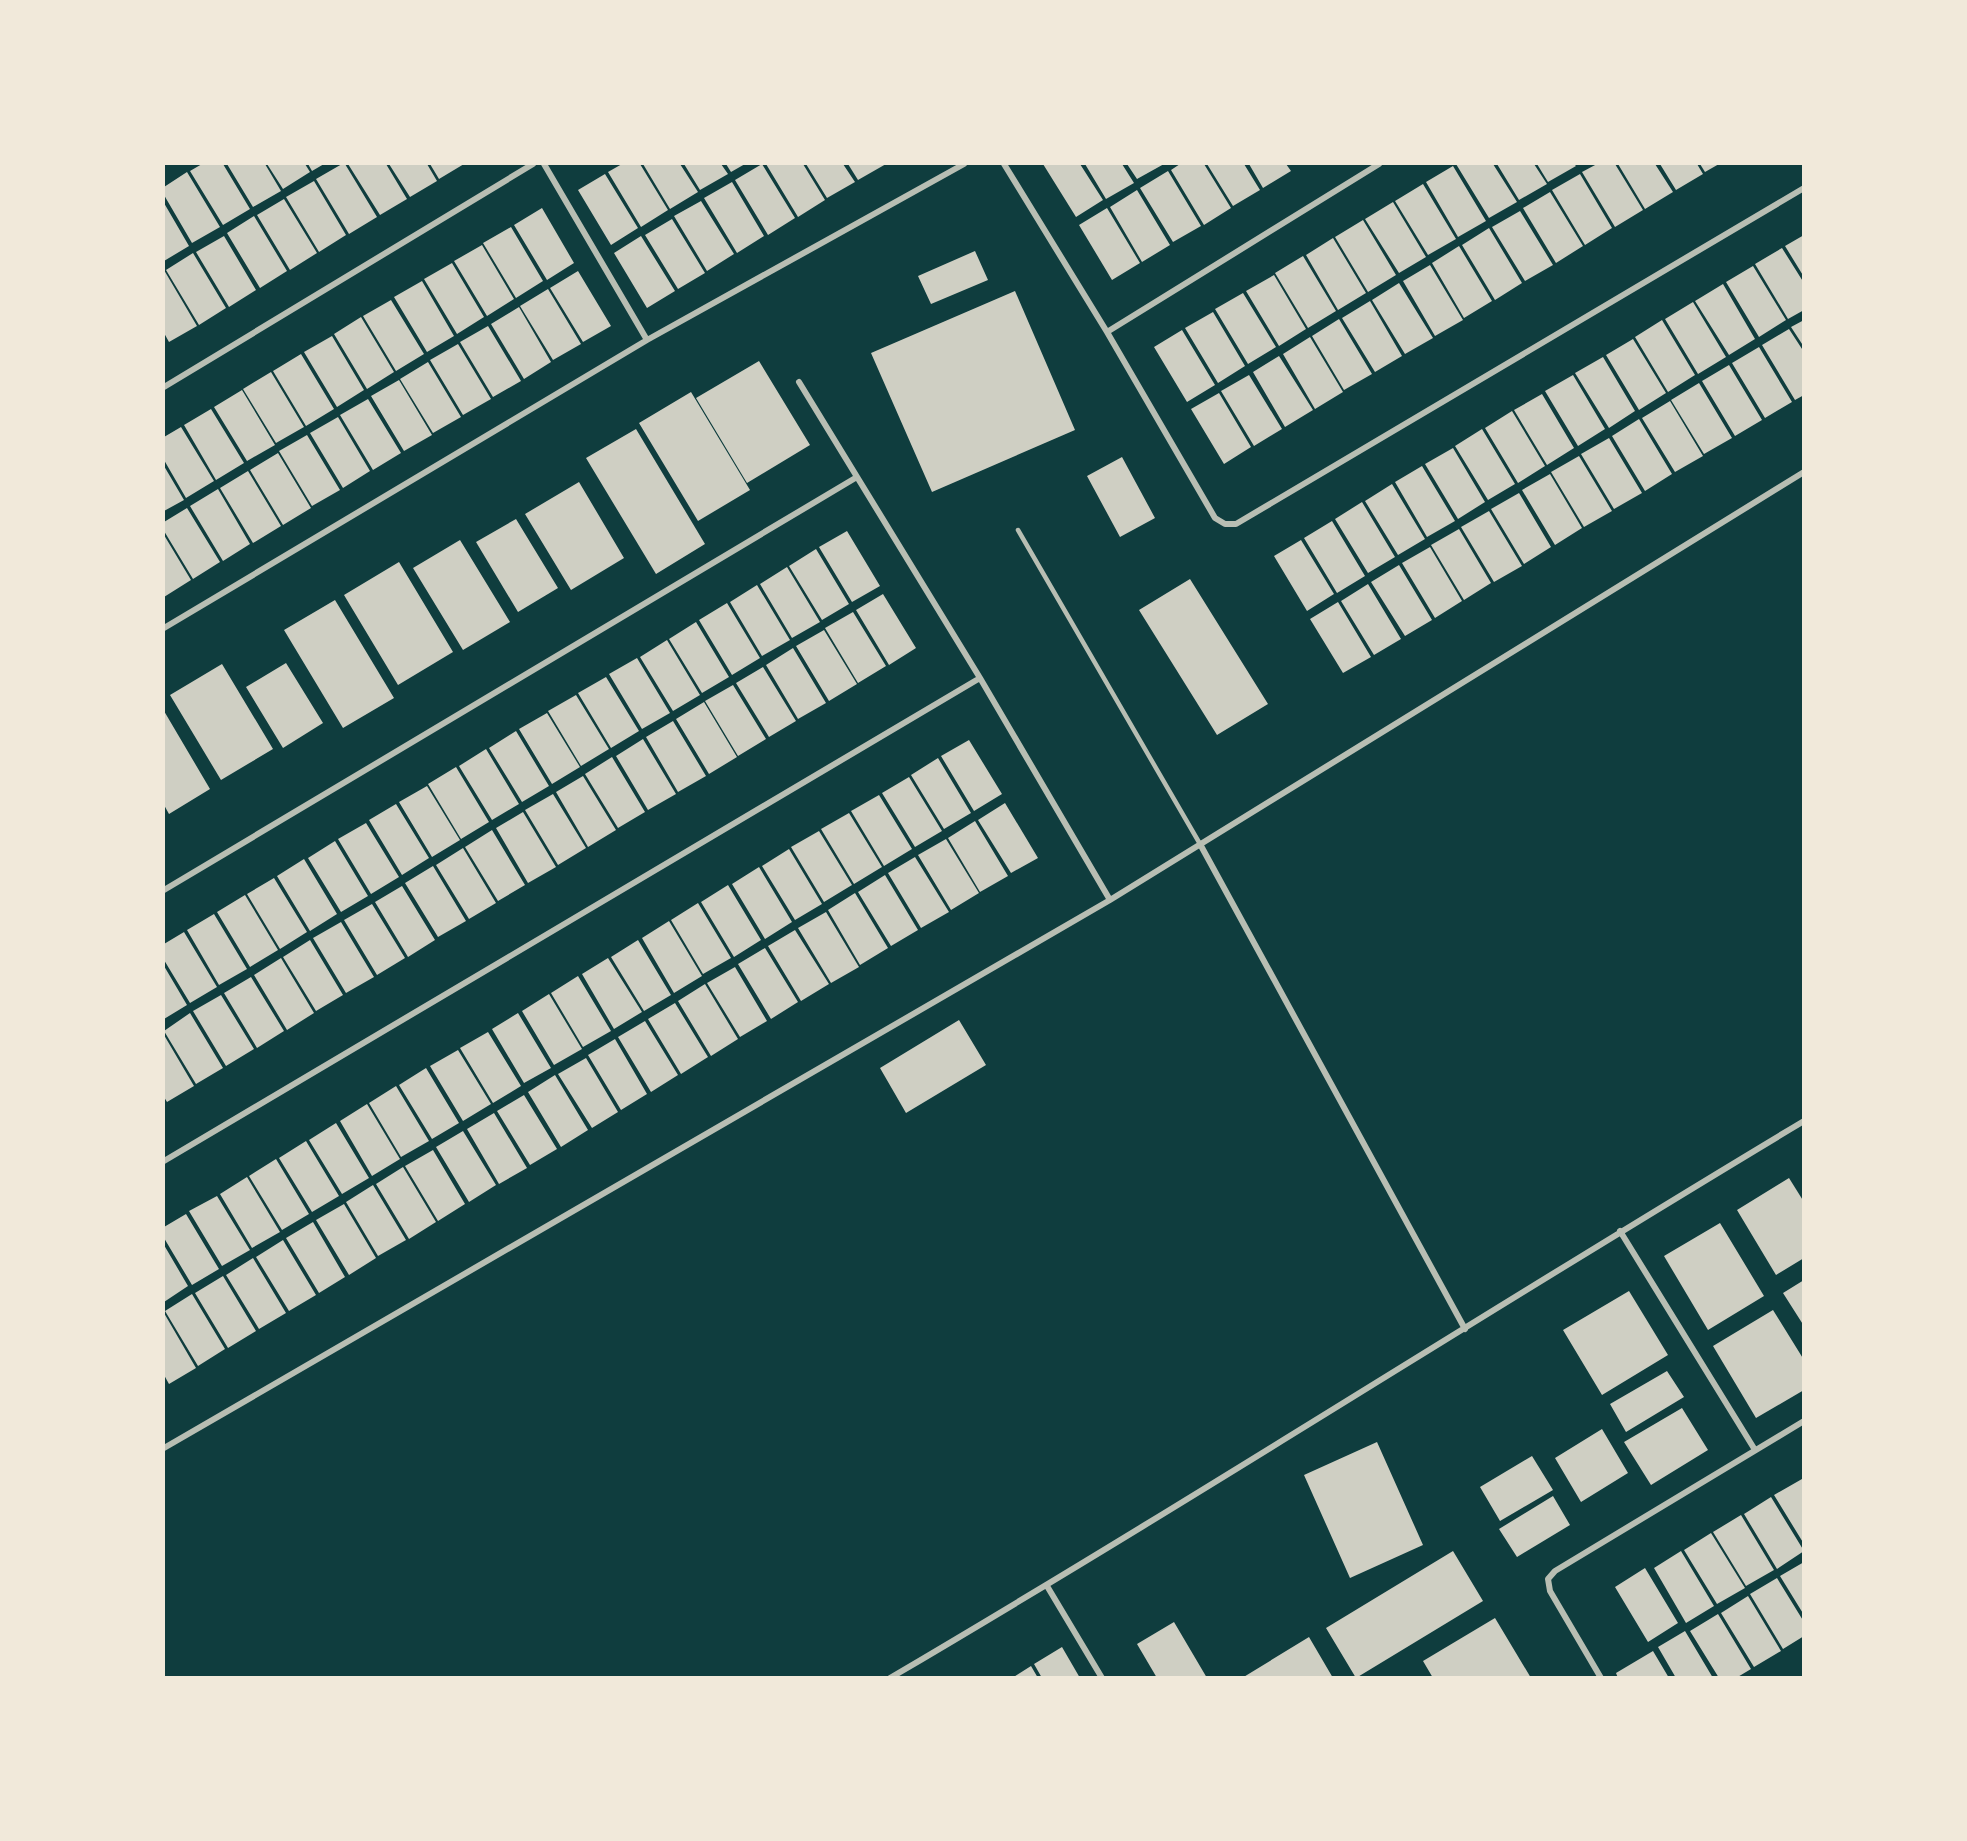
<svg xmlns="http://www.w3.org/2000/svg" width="1967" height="1841" viewBox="0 0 1967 1841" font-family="'Space Grotesk',sans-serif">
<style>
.building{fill:#cfcfc3}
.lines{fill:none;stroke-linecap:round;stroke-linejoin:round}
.service{stroke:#b8beb3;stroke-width:4.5}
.minor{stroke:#b8beb3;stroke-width:6}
</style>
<rect width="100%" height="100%" fill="#0f3d3e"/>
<path class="building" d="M202 164H223L250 209 223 225 190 171Z
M227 164H265L281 191 253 207Z
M267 164H305L310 172 283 189Z
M308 164H324L312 171Z
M342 164H345L377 217 349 234 316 179Z
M348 164H386L407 199 380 215Z
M389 164H427L437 181 410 197Z
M430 164H464L439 179Z
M622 164H640L668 210 641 227 608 172Z
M643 164H680L698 192 670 209Z
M684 164H721L728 174 700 190Z
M726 164H745L731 172Z
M762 164 795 218 768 235 735 180Z
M766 164H803L825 200 798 217Z
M806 164H843L855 182 827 198Z
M848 164H886L858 180Z
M1043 164H1080L1103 200 1076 217Z
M1085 164H1122L1134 183 1106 199Z
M1127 164H1164L1137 179Z
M1180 164H1204L1231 208 1204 225 1171 170Z
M1207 164H1244L1260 190 1233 206Z
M1249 164H1286L1291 171 1263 188Z
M1456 164H1493L1517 202 1489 218Z
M1497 164H1534L1547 184 1519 200Z
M1537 164H1574L1576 166 1548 182Z
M1597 164H1615L1643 210 1615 227 1582 172Z
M1618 164H1655L1673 192 1645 209Z
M1660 164H1697L1703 174 1676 190Z
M1700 164H1719L1705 172Z
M1453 166 1486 221 1458 237 1426 182Z
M1168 171 1201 226 1173 242 1140 188Z
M187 172 220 227 192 243 164 195V187Z
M605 174 638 228 611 245 578 190Z
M1580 174 1612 228 1585 245 1552 190Z
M314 181 346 235 319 252 286 197Z
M732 182 764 236 737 253 704 198Z
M1423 184 1456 239 1428 255 1395 201Z
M1137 190 1170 245 1142 262 1110 207Z
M1550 192 1583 246 1556 263 1523 208Z
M284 199 317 253 290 270 257 215Z
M701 201 734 254 707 271 674 216Z
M1393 202 1426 257 1399 273 1365 219Z
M164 203 189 246 164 261Z
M542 208 574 263 547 280 514 225Z
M1107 208 1140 263 1112 280 1079 225Z
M1520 211 1553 265 1525 281 1492 227Z
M254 216 287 271 260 288 227 233Z
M672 219 705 273 678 289 645 235Z
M1363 220 1396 275 1368 292 1335 237Z
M511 227 543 281 516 298 483 243Z
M1489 228 1522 283 1495 300 1462 245Z
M1804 235V277L1785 246Z
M224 236 256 290 229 307 196 252Z
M641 236 675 291 647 308 614 253Z
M1333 238 1366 293 1338 310 1306 255Z
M482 245 514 299 487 316 454 261Z
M1459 246 1492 301 1464 318 1432 263Z
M1782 248 1804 283V310L1788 319 1755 264Z
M975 251 988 280 931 304 918 276Z
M193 253 226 308 199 325 166 270Z
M1303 256 1336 311 1308 328 1275 273Z
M452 263 484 317 457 334 424 279Z
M1430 265 1463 320 1435 336 1403 281Z
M1753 266 1786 320 1759 337 1726 282Z
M164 270 197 326 169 342 164 333Z
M578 271 611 326 583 342 550 288Z
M1274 275 1306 329 1279 346 1246 291Z
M422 281 454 336 427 352 394 297Z
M1399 283 1433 338 1405 354 1372 300Z
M1723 284 1755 339 1729 355 1695 301Z
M548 289 581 344 553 360 520 306Z
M1015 291 1075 430 932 492 871 353Z
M1243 293 1276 347 1248 364 1215 309Z
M391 300 424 354 396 371 363 316Z
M1370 301 1402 356 1375 372 1342 318Z
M1693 302 1726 357 1698 374 1665 319Z
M519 307 551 362 524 379 491 324Z
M1213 312 1245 366 1218 383 1185 328Z
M361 317 394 372 367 389 334 334Z
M1339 319 1372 374 1344 390 1312 336Z
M1662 320 1695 375 1668 392 1635 337Z
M1804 320V347L1791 327Z
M488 326 521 381 493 397 460 342Z
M1789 329 1804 352V395L1795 400 1762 345Z
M1182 330 1215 385 1187 402 1154 347Z
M332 336 364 390 337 407 304 352Z
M1310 337 1343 392 1315 409 1283 354Z
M1633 339 1666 393 1639 410 1606 355Z
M458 344 491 399 463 415 430 360Z
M1759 347 1792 402 1765 418 1732 363Z
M301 354 334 409 306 426 273 371Z
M1279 356 1313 410 1285 427 1253 372Z
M1603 357 1635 411 1609 428 1575 373Z
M759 361 810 445 747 483 696 398Z
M428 362 461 417 433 433 400 379Z
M1729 365 1762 420 1735 436 1702 381Z
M271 372 304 427 276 443 243 389Z
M1249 375 1282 429 1254 446 1221 391Z
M1573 375 1605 429 1578 446 1545 391Z
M399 380 432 435 404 451 371 396Z
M1699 383 1732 438 1704 454 1671 400Z
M242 390 275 445 247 461 214 407Z
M691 392 750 490 698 521 639 423Z
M1219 393 1251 447 1224 464 1191 409Z
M1542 394 1574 448 1547 465 1514 410Z
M368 399 401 453 373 470 340 415Z
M1670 401 1703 456 1675 472 1642 418Z
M211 409 244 463 216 480 184 425Z
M1512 411 1545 466 1518 483 1485 428Z
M338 417 370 471 343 488 310 433Z
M1639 419 1672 474 1645 491 1612 436Z
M181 427 214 481 186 498 164 460V437Z
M636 429 705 544 656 574 586 458Z
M1482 429 1515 484 1488 500 1455 446Z
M307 435 340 490 312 506 279 451Z
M1609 438 1642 493 1614 509 1581 454Z
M1453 448 1485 502 1458 519 1425 464Z
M278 453 311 508 283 525 250 470Z
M1579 456 1612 511 1584 527 1551 472Z
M1122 457 1155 518 1120 537 1087 476Z
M164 466 184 500 164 511Z
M1422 466 1455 521 1427 537 1395 482Z
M248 471 281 526 253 543 220 488Z
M1550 474 1582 528 1555 545 1522 490Z
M579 482 624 558 571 590 525 514Z
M1392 484 1425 539 1398 555 1365 501Z
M218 489 250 544 223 561 190 506Z
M1519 493 1551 547 1524 564 1491 509Z
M1362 502 1395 557 1368 573 1335 519Z
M187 508 220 562 193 579 164 531V522Z
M1489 511 1522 566 1494 582 1461 527Z
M516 519 558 588 518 612 476 542Z
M1332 521 1365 576 1337 593 1304 538Z
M1459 529 1491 583 1464 600 1431 545Z
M847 531 880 586 852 602 819 547Z
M164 535 191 580 164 597Z
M460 540 510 622 463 650 413 568Z
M1301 540 1334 594 1307 611 1274 556Z
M1430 547 1462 601 1435 618 1402 563Z
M816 549 849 604 822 620 789 566Z
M399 562 453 652 398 685 344 595Z
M1399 565 1432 620 1405 636 1371 582Z
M787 567 820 622 792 638 760 584Z
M1190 579 1268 704 1217 735 1139 610Z
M1368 584 1401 639 1374 655 1341 601Z
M757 585 790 640 762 656 730 602Z
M883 594 916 648 889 665 856 610Z
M335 600 394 698 343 728 284 630Z
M1338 602 1371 657 1343 673 1310 619Z
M727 603 760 658 732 675 699 620Z
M853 612 886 666 858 683 825 628Z
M696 622 729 677 702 693 669 639Z
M824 630 857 684 829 701 796 646Z
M667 640 700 695 673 711 640 657Z
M793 648 826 703 798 719 766 665Z
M637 658 670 713 642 729 609 674Z
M286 663 323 723 283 748 246 687Z
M222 664 273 749 221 780 170 695Z
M763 667 796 721 769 737 736 683Z
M606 677 639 731 611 748 578 693Z
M733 685 766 739 738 756 705 701Z
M576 695 609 749 581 766 548 711Z
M704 702 737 757 709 774 676 719Z
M164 711 210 789 169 814 164 805Z
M547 713 580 767 552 784 519 729Z
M673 721 706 776 678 792 646 737Z
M516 731 549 786 522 802 489 748Z
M643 739 676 794 648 810 616 756Z
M969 740 1002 794 974 811 941 756Z
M486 749 519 804 492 820 459 766Z
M612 757 645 812 618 828 585 774Z
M938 758 971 813 944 829 911 775Z
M456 767 489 822 461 839 428 784Z
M583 776 616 830 588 847 556 792Z
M909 777 942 831 915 847 882 793Z
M427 786 460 840 432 857 399 802Z
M553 794 586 848 558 865 525 810Z
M879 795 912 849 884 866 851 811Z
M1005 803 1038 858 1011 873 978 820Z
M396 804 429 858 402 875 369 820Z
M523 812 556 867 528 883 496 828Z
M849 813 882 867 854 884 821 829Z
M975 821 1008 876 980 892 948 838Z
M366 823 399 877 371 894 338 839Z
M492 830 525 885 498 901 465 847Z
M819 831 852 885 824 902 791 847Z
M946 839 979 893 951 910 918 855Z
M335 841 368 896 341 912 308 858Z
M463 848 496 903 469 919 436 865Z
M789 849 822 904 795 920 762 866Z
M915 857 949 912 921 928 888 873Z
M304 859 337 914 310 931 277 876Z
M433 866 466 921 438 937 405 883Z
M759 867 792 922 765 939 732 884Z
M885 875 918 930 891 946 858 892Z
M274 878 307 932 280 949 247 894Z
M728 885 761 940 734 957 701 902Z
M402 886 435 940 408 957 375 902Z
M855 893 888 948 860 965 828 910Z
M245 895 278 950 250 967 217 912Z
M698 903 731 958 703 974 671 920Z
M372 904 405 958 377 975 344 920Z
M826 912 859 967 831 983 798 928Z
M214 914 247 969 219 985 187 930Z
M669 921 702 976 674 993 642 938Z
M341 922 374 977 346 993 313 938Z
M795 930 829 984 801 1001 768 946Z
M184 932 217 987 190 1003 164 960V944Z
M310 940 343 995 316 1011 283 957Z
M638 940 671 995 644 1011 611 957Z
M765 948 798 1002 771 1019 738 964Z
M281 958 314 1013 287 1030 254 975Z
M608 958 642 1012 614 1029 582 974Z
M164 966 187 1005 164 1019Z
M735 967 767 1021 740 1037 707 983Z
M578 976 611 1031 583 1047 551 993Z
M251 977 284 1031 257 1048 224 993Z
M705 984 738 1039 711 1056 678 1001Z
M549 994 582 1049 554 1065 522 1011Z
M221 995 254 1049 226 1066 193 1011Z
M675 1003 708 1057 681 1074 648 1019Z
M190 1013 223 1068 196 1084 164 1031Z
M518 1013 551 1068 524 1083 492 1029Z
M959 1020 986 1065 906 1113 880 1068Z
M645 1021 678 1075 651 1092 618 1037Z
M488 1032 521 1086 493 1103 460 1048Z
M164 1035 194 1086 167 1102 164 1097Z
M615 1039 647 1094 621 1110 588 1055Z
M458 1050 491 1104 463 1121 430 1066Z
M586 1058 618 1112 592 1128 558 1074Z
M426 1068 459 1123 432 1139 399 1085Z
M555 1075 588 1130 561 1147 528 1092Z
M396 1086 429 1141 401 1157 369 1103Z
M524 1095 557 1149 530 1165 497 1111Z
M367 1104 400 1159 372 1176 340 1121Z
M494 1113 527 1168 499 1184 467 1129Z
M336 1123 369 1178 342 1194 309 1140Z
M463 1131 496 1185 469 1202 436 1147Z
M306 1141 339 1196 312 1212 279 1158Z
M433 1150 465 1204 438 1221 405 1166Z
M276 1159 309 1214 282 1230 249 1176Z
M403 1167 436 1222 409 1239 376 1184Z
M247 1177 280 1232 252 1248 220 1194Z
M1789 1178 1804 1202V1258L1776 1275 1737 1210Z
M373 1185 406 1240 378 1256 346 1202Z
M217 1196 250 1250 222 1266 189 1211Z
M344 1204 376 1258 349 1275 316 1220Z
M186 1214 219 1269 192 1285 164 1238V1227Z
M313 1222 345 1277 319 1293 286 1238Z
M1720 1223 1764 1296 1708 1330 1664 1256Z
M283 1240 316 1295 289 1311 256 1257Z
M164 1245 188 1286 164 1302Z
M253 1258 286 1313 259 1329 226 1275Z
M223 1276 256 1331 228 1348 195 1293Z
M1804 1280V1326L1783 1293Z
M1629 1291 1668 1355 1602 1395 1563 1330Z
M192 1294 225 1349 198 1366 165 1311Z
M1773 1310 1804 1360V1390L1756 1418 1713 1346Z
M164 1313 196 1368 169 1384 164 1375Z
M1667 1371 1684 1397 1626 1432 1610 1404Z
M1682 1408 1708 1450 1651 1485 1624 1442Z
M1602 1429 1628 1473 1581 1502 1555 1458Z
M1377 1442 1423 1545 1350 1578 1304 1475Z
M1532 1456 1553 1490 1500 1521 1480 1487Z
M1802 1479 1804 1481V1544L1774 1495Z
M1553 1496 1570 1525 1517 1557 1499 1529Z
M1771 1497 1804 1551 1777 1569 1744 1514Z
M1741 1515 1774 1570 1746 1586 1713 1532Z
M1711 1533 1745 1588 1717 1604 1684 1550Z
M1453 1551 1483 1601 1356 1678 1326 1628Z
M1681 1551 1714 1606 1686 1623 1654 1568Z
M1804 1562V1615L1780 1576Z
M1645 1568 1678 1623 1648 1642 1615 1587Z
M1777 1578 1804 1622V1636L1783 1649 1750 1594Z
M1748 1596 1781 1651 1754 1667 1721 1613Z
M1718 1614 1751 1669 1736 1678H1719L1690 1631Z
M1495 1618 1531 1678H1433L1423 1661Z
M1174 1622 1207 1678H1157L1137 1644Z
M1685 1631 1713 1678H1676L1658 1647Z
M1309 1637 1333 1678H1242Z
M1062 1647 1080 1678H1042L1034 1664Z
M1653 1651 1669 1678H1618L1616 1673Z
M1031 1666 1038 1678H1012Z"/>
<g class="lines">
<path class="service" d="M1018 530 1200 844"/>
<path class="minor" d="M544 164 647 340
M1004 164 1107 332 1215 518 1225 524H1236L1804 188
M1107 332 1379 164
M799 382 980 678 1110 900
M164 387 533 164
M164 628 647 340 964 164
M1200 844 1465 1329
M164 890 857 477
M164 1161 980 678
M1620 1231 1755 1450
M164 1448 1110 900 1804 472
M1047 1586 1102 1678
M890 1678C1198 1497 1498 1304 1804 1121
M1601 1678 1550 1591 1548 1579 1555 1571 1804 1421"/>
</g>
<rect width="1967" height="1841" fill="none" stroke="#f1e9da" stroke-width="330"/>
</svg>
